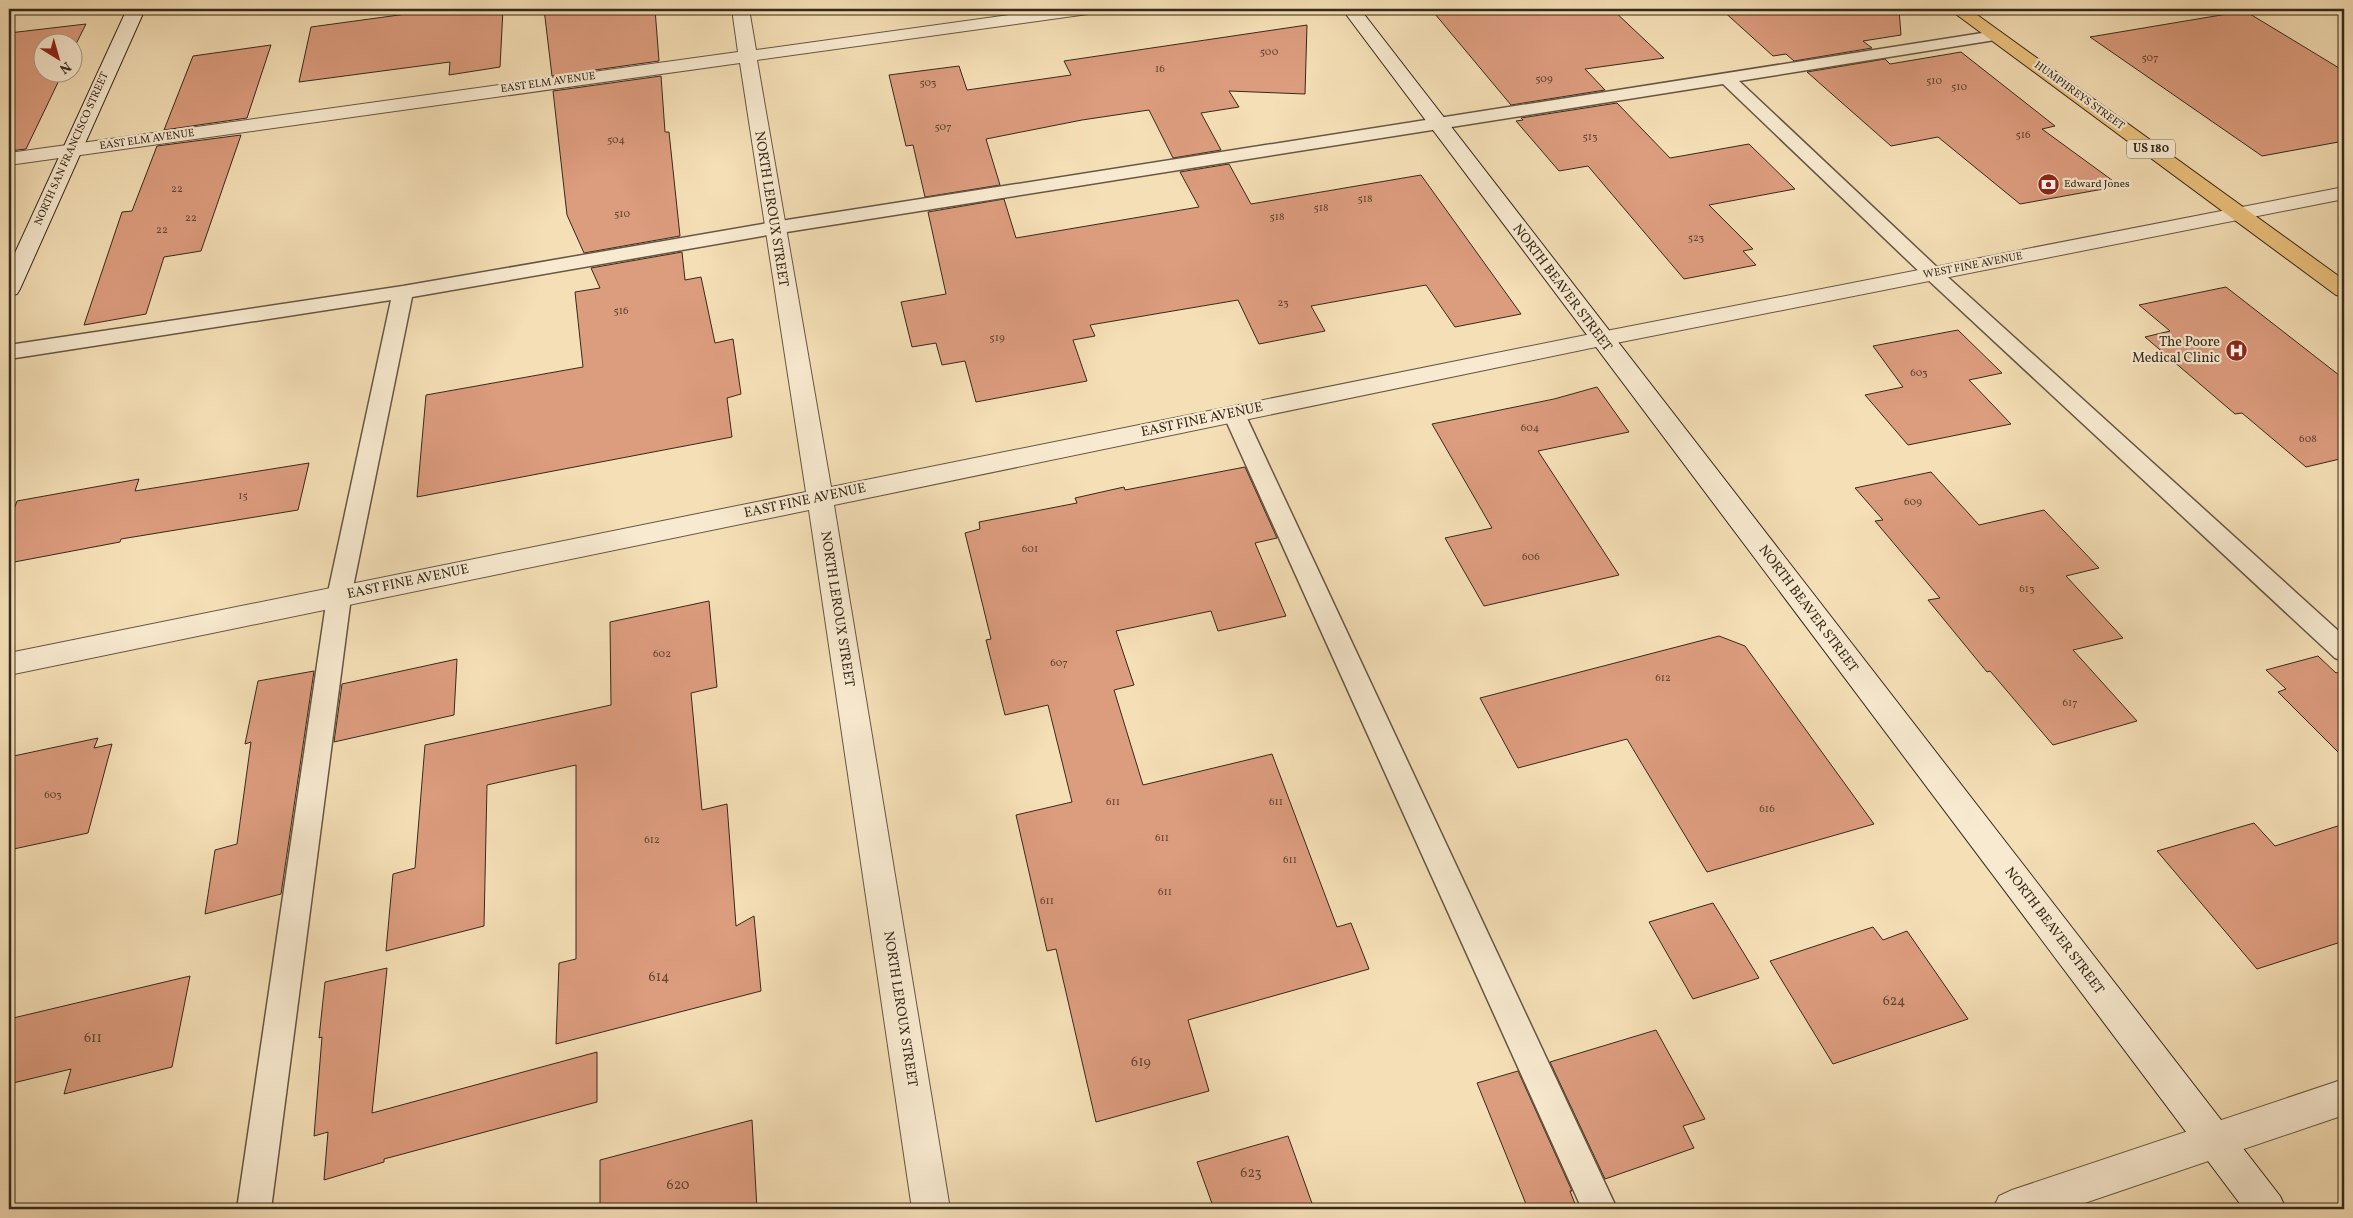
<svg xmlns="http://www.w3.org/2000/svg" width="2353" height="1218" viewBox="0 0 2353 1218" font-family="Vollkorn,serif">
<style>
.building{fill:#dc9c7e;stroke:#36291b}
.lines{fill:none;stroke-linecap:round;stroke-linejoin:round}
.lane-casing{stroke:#665642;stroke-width:3}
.street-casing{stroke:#665642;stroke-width:2}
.secondary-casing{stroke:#36291b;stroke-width:2}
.primary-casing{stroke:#36291b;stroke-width:2}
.lane{fill:#f8ead0;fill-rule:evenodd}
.street{fill:#f8ead0;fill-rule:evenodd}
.secondary{fill:#f8ead0;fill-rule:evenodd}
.primary{fill:#eac07b;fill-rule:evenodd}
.labels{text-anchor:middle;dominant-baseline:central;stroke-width:4.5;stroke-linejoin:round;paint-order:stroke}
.number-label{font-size:11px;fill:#604634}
.far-street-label{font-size:11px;fill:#36291b;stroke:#f8ead0}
.far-poi-label{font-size:11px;fill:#36291b;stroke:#f8ead0;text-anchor:start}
.shield{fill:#f8ead0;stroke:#706351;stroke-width:1}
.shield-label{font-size:12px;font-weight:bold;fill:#36291b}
.street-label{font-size:14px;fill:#36291b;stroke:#f8ead0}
.poi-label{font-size:14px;fill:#36291b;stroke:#f8ead0;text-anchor:end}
.near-number-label{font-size:14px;fill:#604634}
</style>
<rect width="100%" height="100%" fill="#f5dfb6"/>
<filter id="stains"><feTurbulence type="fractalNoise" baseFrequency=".004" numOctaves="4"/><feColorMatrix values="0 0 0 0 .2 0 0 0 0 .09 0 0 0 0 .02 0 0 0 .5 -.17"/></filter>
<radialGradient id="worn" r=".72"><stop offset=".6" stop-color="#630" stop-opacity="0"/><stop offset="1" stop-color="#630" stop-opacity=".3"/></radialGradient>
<path class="building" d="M443 9H503L500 67 449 75 450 62 299 82 311 27Z
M544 9H655L659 61 552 76Z
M1501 9H1612L1664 58 1585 69 1605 90 1511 105 1435 14Z
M1721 9H1899L1901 35 1863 41 1872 48 1794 61 1786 54 1773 56Z
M2245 11 2344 71V141L2262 156 2090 37Z
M86 24 72 52V42H42V72H63L26 149 9 151V33Z
M1307 25 1305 94 1229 91 1239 107 1201 113 1221 150 1173 158 1149 110 1082 120 986 139 1000 185 925 197 913 145 906 146 889 75 959 66 967 90 1071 75 1064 61Z
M271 45 247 118 164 130 193 56Z
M1961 52 2055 126 2042 129 2120 186 2020 204 1938 137 1891 146 1807 72 1885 59 1890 64Z
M661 76 665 132H669L680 236 584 253 567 215 553 91Z
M1617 103 1670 158 1749 144 1795 189 1709 205 1753 249 1743 251 1756 265 1684 279 1588 166 1559 171 1516 121 1523 120 1521 118Z
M241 135 201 251 164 257 146 314 84 325 122 212 132 211 157 146Z
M1229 164 1251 204 1421 175 1521 314 1455 327 1426 285 1311 306 1325 331 1259 344 1238 300 1090 325 1095 336 1073 340 1087 381 976 402 965 361 942 365 936 343 912 347 901 302 946 294 928 212 1004 199 1016 238 1199 207 1180 172Z
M682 252 685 280 701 277 715 343 733 339 741 394 727 398 732 437 417 497 426 395 583 367 575 292 600 288 591 268Z
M2226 287 2344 379V458L2306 467 2242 413 2235 414 2145 337 2170 331 2139 305Z
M1958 330 2002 373 1969 380 2011 424 1908 445 1865 395 1903 387 1873 346Z
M1597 387 1629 432 1538 451 1619 575 1484 606 1445 538 1492 528 1432 424 1554 399Z
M309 463 298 510 121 539 120 542 9 563V523L17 501 139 479 135 491Z
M1245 467 1277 538 1255 543 1286 616 1218 631 1211 611 1116 631 1134 685 1114 690 1143 785 1272 754 1337 927 1351 923 1369 969 1188 1020 1209 1091 1096 1122 1056 949 1047 951 1016 815 1072 802 1048 705 1005 715 986 640 991 639 965 533 980 529 979 522 1077 503 1075 498 1124 487 1125 490Z
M1931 472 1979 525 2044 510 2099 568 2066 576 2123 638 2073 650 2137 721 2053 745 1990 671 1987 672 1928 600 1940 598 1875 521 1883 520 1855 488Z
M709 601 717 687 691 693 702 810 727 804 736 926 754 916 761 991 556 1044 559 963 576 959V765L487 785 484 926 386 951 393 874 415 868 425 745 611 705 610 622Z
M1719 636 1745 646 1874 824 1707 872 1627 739 1518 768 1480 698Z
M2318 656 2336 673 2344 670V758L2278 692 2286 689 2266 670Z
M457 659 454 715 334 742 342 684Z
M314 671 281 894 205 914 215 850 237 844 251 742 245 744 258 681Z
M98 738 94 748 112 744 88 833 9 850V757Z
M2254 823 2275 846 2344 824V941L2257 969 2157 851Z
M1713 903 1759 978 1693 999 1649 922Z
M1873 927 1883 940 1907 931 1968 1019 1833 1064 1770 961Z
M387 968 372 1113 597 1052V1102L384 1159V1162L324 1180 328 1132 314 1136 322 1037 319 1038 325 982Z
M190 976 172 1067 64 1094 71 1069 9 1084V1019Z
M1656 1030 1705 1119 1683 1126 1694 1148 1605 1179 1550 1062Z
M1518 1071 1572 1191H1570L1577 1209H1528L1477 1083Z
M752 1120 757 1209H600V1160Z
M1288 1136 1314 1209H1214L1197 1162Z"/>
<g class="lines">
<defs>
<path id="lane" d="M1995 31 2001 33 2003 36 2001 39 1739 81 1940 270 2344 636V661L2335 658 1926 278 1723 84 774 234 412 297 351 597 271 1209H237L327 597 391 300 9 359V345L403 286 774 222Z
M1234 407 1242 409 1245 414 1617 1209H1582L1223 414 1226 409Z"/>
<path id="street" d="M732 9H749L756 50 1052 9H1097L1094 13 1088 14 757 60 831 487 1601 332 2344 187V199L1601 346 834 505 950 1209H912L809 510 9 675V653L806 492 740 63 9 165V153L738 52Z
M2344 1079V1115L2067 1209H1993L1999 1196 2012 1190Z"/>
<path id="secondary" d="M127 9H145L20 289 17 294 9 296V266Z
M1342 9H1360L2280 1196 2286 1209H2244Z"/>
<path id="primary" d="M1949 9H1969L2344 280V297L2336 295Z"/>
</defs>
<use href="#lane" class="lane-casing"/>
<use href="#street" class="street-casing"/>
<use href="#secondary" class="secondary-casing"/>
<use href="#primary" class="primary-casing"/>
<use href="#lane" class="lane"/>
<use href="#street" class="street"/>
<use href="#secondary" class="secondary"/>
<use href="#primary" class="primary"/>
</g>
<defs>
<symbol id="bank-disc" viewBox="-11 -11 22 22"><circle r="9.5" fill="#8f2418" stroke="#f8ead0"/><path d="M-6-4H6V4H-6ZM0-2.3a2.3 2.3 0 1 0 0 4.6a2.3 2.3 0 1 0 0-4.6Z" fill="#fff"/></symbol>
<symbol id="hospital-disc" viewBox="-11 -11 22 22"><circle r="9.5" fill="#8f2418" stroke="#f8ead0"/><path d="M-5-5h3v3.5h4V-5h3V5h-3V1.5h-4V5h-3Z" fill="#fff"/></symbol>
</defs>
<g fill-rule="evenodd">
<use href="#bank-disc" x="2036" y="172" width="25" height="25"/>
<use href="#hospital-disc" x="2224" y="338" width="25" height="25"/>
</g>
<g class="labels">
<g class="number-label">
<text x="1269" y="52">500</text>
<text x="2150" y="58">507</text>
<text x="1160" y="69">16</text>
<text x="1544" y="79">509</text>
<text x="1934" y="81">510</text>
<text x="928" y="83">503</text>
<text x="1959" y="87">510</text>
<text x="943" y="127">507</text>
<text x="2023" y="135">516</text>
<text x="1590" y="137">513</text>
<text x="616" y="140">504</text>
<text x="177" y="189">22</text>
<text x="1365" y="199">518</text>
<text x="1321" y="208">518</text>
<text x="622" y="214">510</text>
<text x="1277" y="217">518</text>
<text x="191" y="218">22</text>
<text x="162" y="230">22</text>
<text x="1696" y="238">523</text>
<text x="1283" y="303">23</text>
<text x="621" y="311">516</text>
<text x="997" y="338">519</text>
<text x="1919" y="373">603</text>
<text x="1530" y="428">604</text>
<text x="2308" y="439">608</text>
<text x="243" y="496">15</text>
<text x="1913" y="502">609</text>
<text x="1030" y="549">601</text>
<text x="1531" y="557">606</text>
<text x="2027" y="589">613</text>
<text x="662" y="654">602</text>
<text x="1059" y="663">607</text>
<text x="1663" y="678">612</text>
<text x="2070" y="703">617</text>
<text x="53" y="795">603</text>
<text x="1113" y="802">611</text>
<text x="1276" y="802">611</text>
<text x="1767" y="809">616</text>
<text x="1162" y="838">611</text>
<text x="652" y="840">612</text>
<text x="1290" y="860">611</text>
<text x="1165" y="892">611</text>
<text x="1047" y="901">611</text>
</g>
<g class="far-street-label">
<text transform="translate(548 83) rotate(-8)">EAST ELM AVENUE</text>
<text transform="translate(2079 96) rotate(36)">HUMPHREYS STREET</text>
<text transform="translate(147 140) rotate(-8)">EAST ELM AVENUE</text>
<text transform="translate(72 149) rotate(-66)">NORTH SAN FRANCISCO STREET</text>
<text transform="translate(1973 266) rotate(-11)">WEST FINE AVENUE</text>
</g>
<g class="far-poi-label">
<text x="2064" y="184">Edward Jones</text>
</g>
<rect class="shield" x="2127" y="139.5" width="48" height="19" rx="4"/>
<g class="shield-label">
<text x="2151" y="149">US 180</text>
</g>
<g class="street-label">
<text transform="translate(771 209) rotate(81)">NORTH LEROUX STREET</text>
<text transform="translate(1562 288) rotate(53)">NORTH BEAVER STREET</text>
<text transform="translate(1202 420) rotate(-12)">EAST FINE AVENUE</text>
<text transform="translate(805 501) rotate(-12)">EAST FINE AVENUE</text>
<text transform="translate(408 582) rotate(-12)">EAST FINE AVENUE</text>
<text transform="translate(837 609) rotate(81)">NORTH LEROUX STREET</text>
<text transform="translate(1808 609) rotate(53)">NORTH BEAVER STREET</text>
<text transform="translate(2054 931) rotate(53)">NORTH BEAVER STREET</text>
<text transform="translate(900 1009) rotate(81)">NORTH LEROUX STREET</text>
</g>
<g class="poi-label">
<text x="2220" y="342">The Poore<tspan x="2220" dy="16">Medical Clinic</tspan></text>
</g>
<g class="near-number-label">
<text x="659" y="977">614</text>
<text x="1894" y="1001">624</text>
<text x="93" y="1038">611</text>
<text x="1141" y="1062">619</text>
<text x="1251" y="1173">623</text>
<text x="678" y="1185">620</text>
</g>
</g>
<rect width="2353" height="1218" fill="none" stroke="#f5dfb6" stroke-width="30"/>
<rect x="10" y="10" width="2333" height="1198" fill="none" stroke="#36291b" stroke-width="2.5"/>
<rect x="15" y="15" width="2323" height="1188" fill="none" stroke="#36291b"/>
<g transform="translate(58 58) rotate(143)"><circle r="24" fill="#f8ead0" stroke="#aa9d88"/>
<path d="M0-4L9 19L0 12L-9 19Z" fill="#8f2418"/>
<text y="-8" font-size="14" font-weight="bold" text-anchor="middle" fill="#36291b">N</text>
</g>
<rect width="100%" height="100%" filter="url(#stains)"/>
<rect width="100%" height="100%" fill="url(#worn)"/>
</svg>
